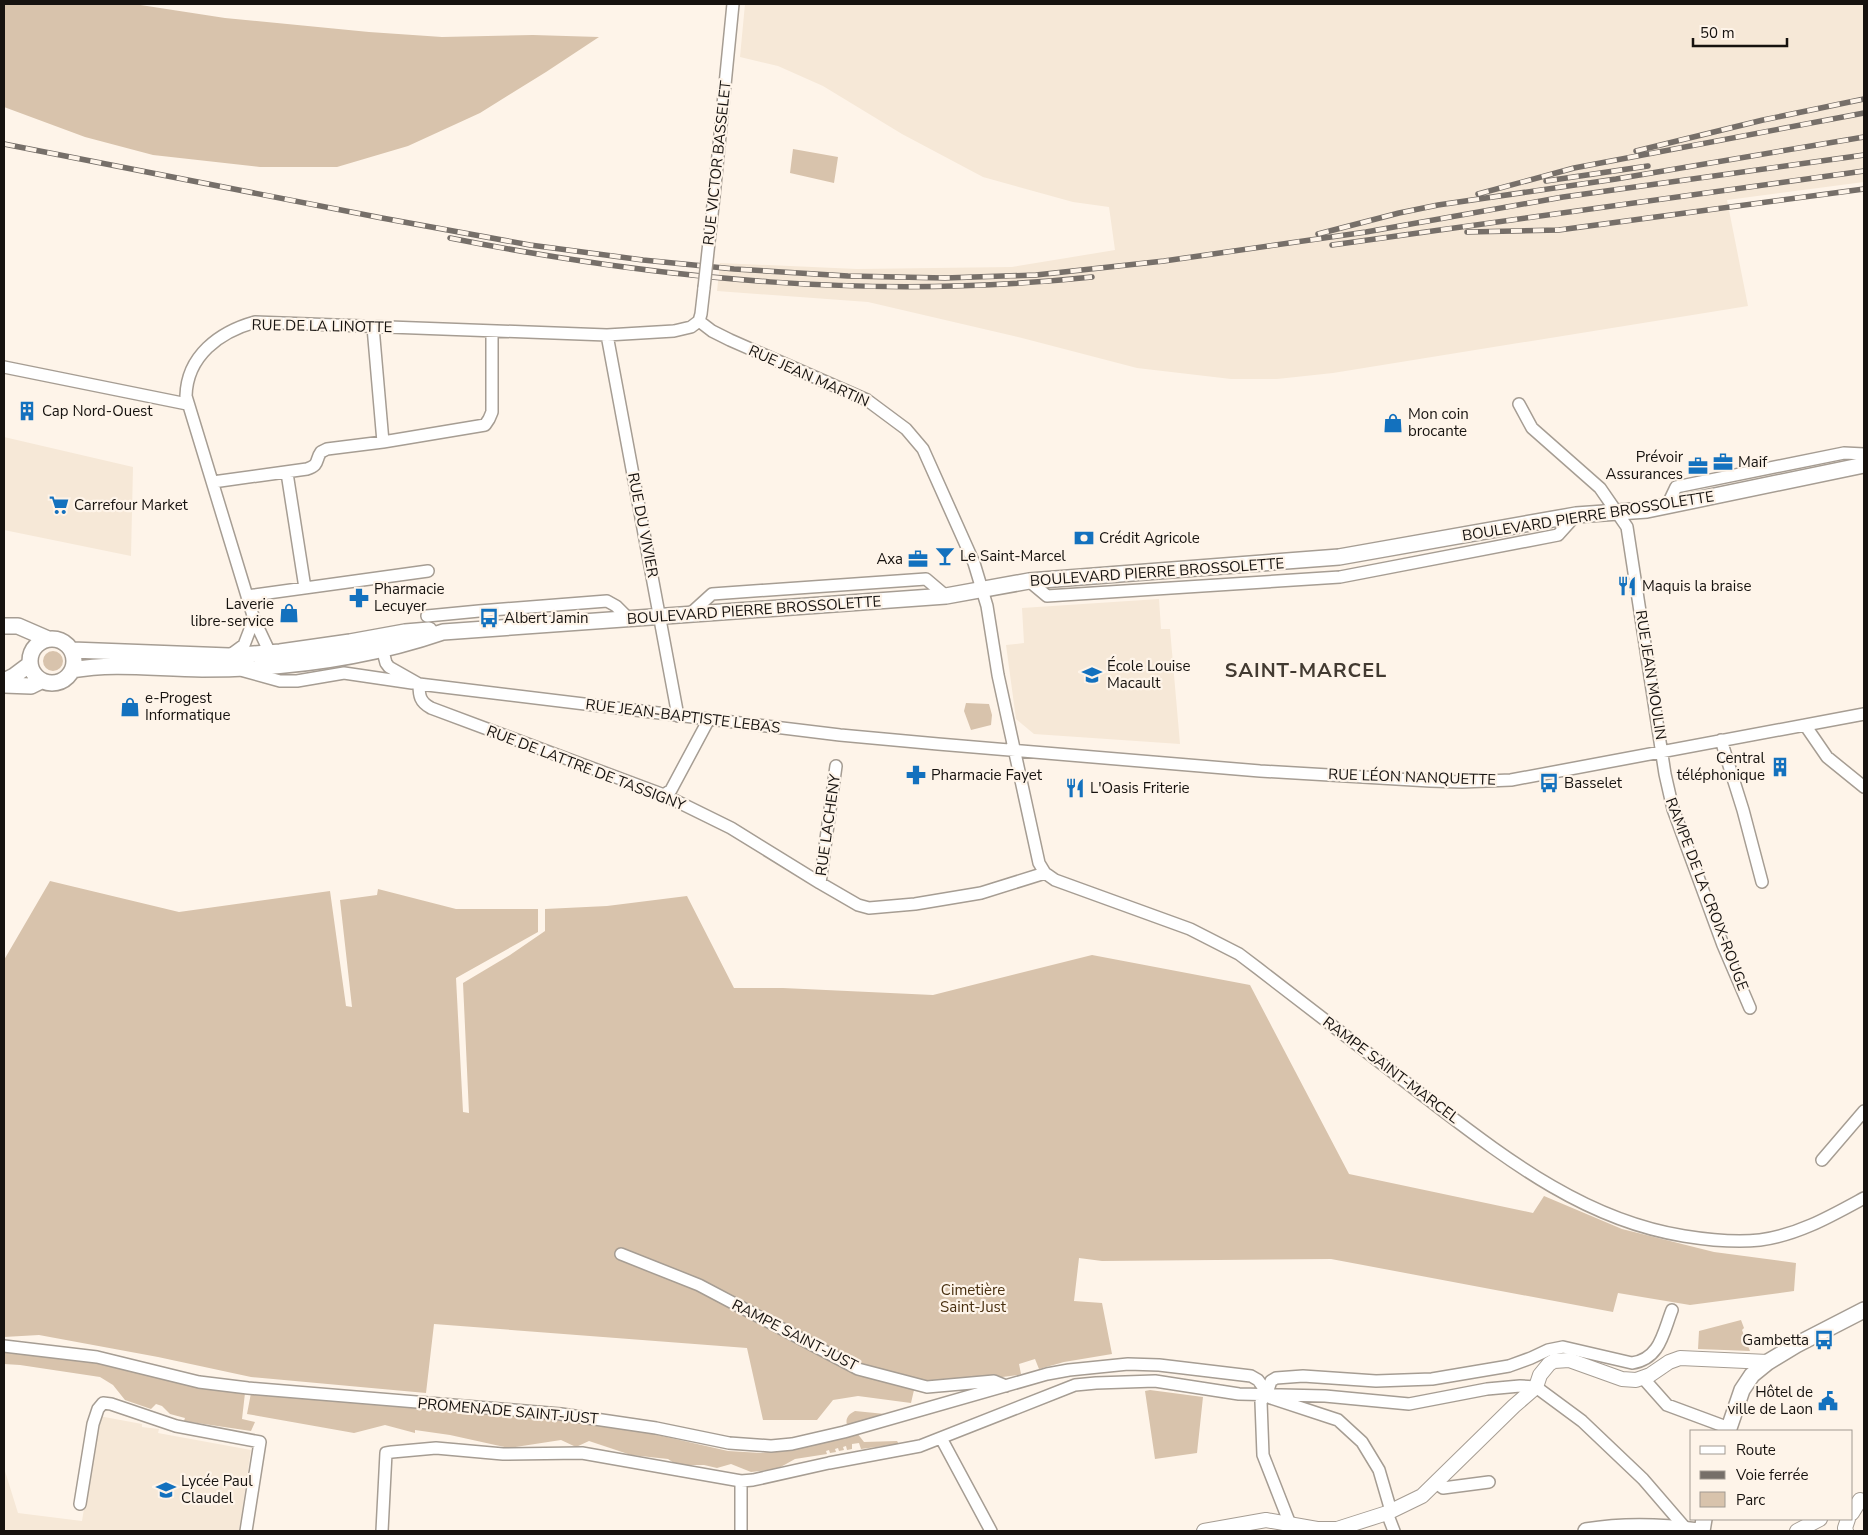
<svg xmlns="http://www.w3.org/2000/svg" width="1868" height="1535" viewBox="0 0 1868 1535" font-family="'Nunito Sans',sans-serif">
<style>
.built{fill:#f6e8d7}
.green{fill:#d8c3ac}
.lines{fill:none;stroke-linecap:round;stroke-linejoin:round}
.minor-casing{stroke:#a69d93;stroke-width:14}
.tertiary-casing{stroke:#a69d93;stroke-width:16}
.secondary-casing{stroke:#a69d93;stroke-width:18}
.minor{stroke:#fff;stroke-width:11}
.tertiary{stroke:#fff;stroke-width:14}
.secondary{stroke:#fff;stroke-width:15}
.rail-casing{stroke:#766f69;stroke-width:5.5}
.rail{stroke:#fef4e9;stroke-width:4;stroke-dasharray:11;stroke-linecap:butt}
.minor-bridge-casing{stroke:#a69d93;stroke-width:14;stroke-linecap:butt}
.minor-bridge{stroke:#fff;stroke-width:11}
.labels{text-anchor:middle;dominant-baseline:central;stroke-width:4.5;stroke-linejoin:round;paint-order:stroke}
.street-label{font-size:15px;fill:#16120f;stroke:#fef4e9}
.poi-label{font-size:15px;fill:#16120f;stroke:#fef4e9;text-anchor:start}
.park-label{font-size:15px;fill:#493011;stroke:#fef4e9}
.district-label{font-size:20px;font-weight:bold;letter-spacing:1px;fill:#423a31;stroke:#fef4e9}
</style>
<rect width="100%" height="100%" fill="#fef4e9"/>
<path class="built" d="M745 4H1864V182L1727 200 1748 306 1333 373 1277 379H1231L1137 368 1022 338 868 302 717 291 720 263 857 269 1012 267 1115 250 1109 207 1073 202 983 177 902 134 823 86 778 66 740 57Z
M4 437 133 467 131 556 4 530Z
M1159 599 1161 629H1170L1180 744 1034 734 1016 719 1006 645 1024 643 1022 608Z
M99 1416 142 1424V1427L159 1429 158 1433 251 1450 239 1531H4V1468L18 1513 82 1521Z"/>
<path class="green" d="M4 4H134L225 18 369 32 442 37 533 35 599 37 546 72 480 113 408 146 337 167H260L153 155 85 137 4 107Z
M793 149 838 157 834 183 790 173Z
M43 661a10 10 0 1 1 20 0a10 10 0 1 1-20 0Z
M966 703 989 704 992 715 991 725 971 730 964 711Z
M50 881 179 912 330 891 346 1006 352 1007 340 900 377 895 378 889 456 909H538V932L456 978 463 1112 469 1113 463 983 510 955 545 931V909L607 906 687 896 734 988H783L933 995 1092 955 1250 985 1349 1174 1533 1213 1544 1196 1622 1229 1714 1252 1796 1263 1794 1291 1690 1305 1618 1293 1613 1312 1331 1259 1102 1261 1079 1258 1074 1301 1102 1303 1112 1354 1064 1362 1039 1369 1035 1359 1019 1364 1021 1374 1018 1375 979 1380 922 1383 863 1368 697 1289 856 1374 914 1390 911 1403 858 1396 833 1400 817 1420H763L747 1348 434 1324 426 1393 251 1377 158 1357 39 1335 4 1337V960Z
M1741 1320 1744 1328 1742 1330 1750 1351 1698 1349 1699 1331Z
M4 1349 94 1359 185 1382 236 1393H245L242 1419 255 1422 251 1431 184 1421 185 1418 170 1414 162 1406 156 1404 151 1409 125 1400 113 1385 100 1377 20 1365 4 1364Z
M1150 1390 1203 1397 1197 1453 1155 1459 1145 1391Z
M251 1393 563 1421 627 1428 728 1451 761 1453 792 1449 857 1433 864 1442 897 1441 899 1444 861 1449 859 1443 852 1444V1449L847 1450 846 1446 843 1447 844 1450 839 1451 838 1448 835 1449 836 1452 830 1453 829 1450 826 1451 827 1454 795 1459 777 1469 751 1472 731 1464 717 1468 704 1465H677L668 1459 631 1455 589 1441 576 1447 561 1440 509 1448 450 1435 415 1430V1433L385 1425 354 1433 247 1414Z
M855 1411 885 1414V1416L847 1425C845 1418 849 1414 855 1411Z"/>
<g class="lines">
<defs>
<path id="minor" d="M714 196 733 4
M699 321 712 331 730 340 867 400 906 429 923 449 974 563 987 606 998 675 1039 863 1045 873 1055 880 1190 929 1239 954C1301 1001 1362 1049 1425 1097 1504 1157 1583 1220 1684 1236 1709 1240 1735 1243 1760 1240 1798 1235 1831 1216 1864 1198
M699 321 701 314 704 288
M373 327 383 442
M607 335 678 716
M4 367 187 404
M1519 404 1532 428 1600 488 1627 527 1665 774 1673 809 1723 945 1750 1008
M287 473 305 588
M213 482 307 469C320 465 315 460 321 452L327 449 383 442 485 425 489 419 492 412V331
M1667 506 1676 487 1844 453 1864 454
M1029 581 1047 596 1340 577 1558 535 1576 515
M247 596 428 571
M690 614 712 594 926 579 946 596
M427 616 479 611 607 601 616 606 629 619
M381 644 386 663 389 667 419 684 840 735 938 744 1260 771 1430 781 1462 782 1511 780 1864 714
M270 653 254 619 186 396C187 356 219 332 255 322L607 335 674 331 691 327 699 321
M229 656 244 645 254 619
M244 671 280 681H297L344 673 412 683
M419 684C419 696 420 702 431 708L664 795 731 828 820 883 858 905 869 908 915 904 981 893 1045 873
M1805 725 1827 757 1864 787
M1721 740 1743 810 1762 882
M664 795 671 790 709 719
M820 883 836 766
M1822 1160 1864 1111
M621 1254 699 1285 858 1369 927 1387 994 1381 1006 1386
M4 1346 97 1357 199 1382 248 1388 561 1414 656 1428 729 1443 771 1446 792 1444 844 1432 1047 1374 1069 1370 1128 1364 1159 1365 1251 1376 1258 1380 1271 1398 1338 1420 1362 1442 1379 1470 1391 1511
M1643 1378 1667 1405 1729 1428
M941 1438 991 1531
M1436 1483 1443 1488 1489 1482
M80 1504 93 1424 98 1409 103 1403 111 1404 176 1426 260 1442 246 1531
M1387 1513 1394 1531
M1290 1524 1263 1455 1261 1402 1267 1393 1271 1381 1276 1378 1303 1376 1376 1381 1432 1379 1509 1366 1531 1358 1548 1350 1563 1347 1632 1363C1660 1359 1663 1333 1672 1310
M382 1531 386 1453 392 1452 436 1448 503 1454 582 1453 741 1481 753 1480 829 1463 920 1446 1075 1385 1096 1383 1155 1381 1239 1394 1325 1396 1409 1404 1487 1389 1520 1386 1536 1387 1582 1421 1643 1479 1687 1530
M741 1531V1481"/>
<path id="tertiary" d="M1852 1513 1860 1500
M1204 1531 1266 1520 1317 1529H1337L1387 1513 1422 1496 1514 1406 1536 1387 1540 1375 1549 1364 1554 1361 1569 1360 1622 1379 1636 1380 1650 1375 1669 1362 1680 1358 1768 1362
M1797 1531 1820 1519
M1846 1531 1845 1528 1848 1519"/>
<path id="secondary" d="M5 626H18L48 639
M30 661a22 22 0 1 1 44 0a22 22 0 1 1-44 0Z
M72 650 229 656 280 652 350 642 405 632 429 630
M72 670C115 662 159 669 202 669 283 669 367 658 443 632L946 596 1029 581 1339 557 1576 515 1647 510 1864 465
M4 681 14 676 30 664
M4 685 31 686 41 681
M1728 1431 1742 1390 1752 1375 1768 1362 1796 1345 1864 1310
M1586 1531C1622 1525 1662 1526 1698 1531
M1702 1531 1704 1519"/>
</defs>
<use href="#minor" class="minor-casing"/>
<use href="#tertiary" class="tertiary-casing"/>
<use href="#secondary" class="secondary-casing"/>
<use href="#minor" class="minor"/>
<use href="#tertiary" class="tertiary"/>
<use href="#secondary" class="secondary"/>
<defs>
<path id="rail" d="M4 144 382 218 530 245 643 260 734 269 848 276 945 278 1036 275 1164 261 1366 232 1563 197 1864 155
M1636 151 1763 120 1864 99
M1546 181 1648 166
M1478 194 1574 168 1864 113
M1467 232 1559 230 1864 189
M1318 234 1399 213 1438 205 1616 179 1864 137
M450 238C662 280 877 300 1092 277
M1332 245 1864 171"/>
</defs>
<use href="#rail" class="rail-casing"/>
<use href="#rail" class="rail"/>
<defs>
<path id="minor-bridge" d="M704 288 714 196"/>
</defs>
<use href="#minor-bridge" class="minor-bridge-casing"/>
<use href="#minor-bridge" class="minor-bridge"/>
</g>
<defs>
<symbol id="building-bare" viewBox="-9 -9 18 18"><path d="M-4-6H4V6H1V3H-1V6H-4ZM-2.5-4.3h1.7v1.8h-1.7ZM.8-4.3h1.7v1.8H.8ZM-2.5-1h1.7V.8h-1.7ZM.8-1h1.7V.8H.8Z" fill="#1371be" stroke="#fef4e9" stroke-width="2.5" paint-order="stroke"/></symbol>
<symbol id="shop-bare" viewBox="-9 -9 18 18"><path d="M-5-2.5h2.3a2.7 3.5 0 0 1 5.4 0H5L5.5 6h-11ZM-1.5-2.5h3a1.5 2.3 0 0 0-3 0Z" fill="#1371be" stroke="#fef4e9" stroke-width="2.5" paint-order="stroke"/></symbol>
<symbol id="office-bare" viewBox="-9 -9 18 18"><path d="M-6-3h4V-5.5h4V-3h4V5H-6ZM-1-4.5V-3h2v-1.5ZM-6 0V1H6V0Z" fill="#1371be" stroke="#fef4e9" stroke-width="2.5" paint-order="stroke"/></symbol>
<symbol id="supermarket-bare" viewBox="-9 -9 18 18"><path d="M-6-5.5h2.5l.6 2H6L4.5 2H-2.5L-4.4-4H-6ZM-1.5 3.2a1.3 1.3 0 1 0 .1 0ZM3 3.2a1.3 1.3 0 1 0 .1 0Z" fill="#1371be" stroke="#fef4e9" stroke-width="2.5" paint-order="stroke"/></symbol>
<symbol id="bank-bare" viewBox="-9 -9 18 18"><path d="M-6-4H6V4H-6ZM0-2.3a2.3 2.3 0 1 0 0 4.6a2.3 2.3 0 1 0 0-4.6Z" fill="#1371be" stroke="#fef4e9" stroke-width="2.5" paint-order="stroke"/></symbol>
<symbol id="bar-bare" viewBox="-9 -9 18 18"><path d="M-6-5H6L.8 .8V4.5H3.5V6h-7V4.5H-.8V.8Z" fill="#1371be" stroke="#fef4e9" stroke-width="2.5" paint-order="stroke"/></symbol>
<symbol id="restaurant-bare" viewBox="-9 -9 18 18"><path d="M-5-6h1v4h1v-4h1v4h1v-4h1v5L-1.5 .5V6h-2V.5L-5-1ZM5-6V6H3V1.5H1.5Q1.5-4 5-6Z" fill="#1371be" stroke="#fef4e9" stroke-width="2.5" paint-order="stroke"/></symbol>
<symbol id="pharmacy-bare" viewBox="-9 -9 18 18"><path d="M-2-6h4v4h4v4h-4v4h-4v-4h-4v-4h4Z" fill="#1371be" stroke="#fef4e9" stroke-width="2.5" paint-order="stroke"/></symbol>
<symbol id="bus-bare" viewBox="-9 -9 18 18"><path d="M-5-6H5V4H4V6H2V4H-2V6H-4V4H-5ZM-3.5-4V0h7V-4ZM-3.5 1.2v1.5H-2V1.2ZM2 1.2v1.5H3.5V1.2Z" fill="#1371be" stroke="#fef4e9" stroke-width="2.5" paint-order="stroke"/></symbol>
<symbol id="school-bare" viewBox="-9 -9 18 18"><path d="M0-5L7-2L0 1L-7-2ZM-4 1L0 2.5L4 1V4Q0 6-4 4Z" fill="#1371be" stroke="#fef4e9" stroke-width="2.5" paint-order="stroke"/></symbol>
<symbol id="civic-bare" viewBox="-9 -9 18 18"><path d="M-.6-6.5H3V-4.5H.6V-3L4-1V1h2V6H-6V1h2V-1L-.6-3ZM-1.2 2.5V6h2.4V2.5Z" fill="#1371be" stroke="#fef4e9" stroke-width="2.5" paint-order="stroke"/></symbol>
</defs>
<g fill-rule="evenodd">
<use href="#building-bare" x="13" y="397" width="28" height="28"/>
<use href="#shop-bare" x="1379" y="409" width="28" height="28"/>
<use href="#office-bare" x="1709" y="448" width="28" height="28"/>
<use href="#office-bare" x="1684" y="452" width="28" height="28"/>
<use href="#supermarket-bare" x="45" y="491" width="28" height="28"/>
<use href="#bank-bare" x="1070" y="524" width="28" height="28"/>
<use href="#bar-bare" x="931" y="542" width="28" height="28"/>
<use href="#office-bare" x="904" y="545" width="28" height="28"/>
<use href="#restaurant-bare" x="1613" y="572" width="28" height="28"/>
<use href="#pharmacy-bare" x="345" y="584" width="28" height="28"/>
<use href="#shop-bare" x="275" y="599" width="28" height="28"/>
<use href="#bus-bare" x="475" y="604" width="28" height="28"/>
<use href="#school-bare" x="1078" y="661" width="28" height="28"/>
<use href="#shop-bare" x="116" y="693" width="28" height="28"/>
<use href="#building-bare" x="1766" y="753" width="28" height="28"/>
<use href="#pharmacy-bare" x="902" y="761" width="28" height="28"/>
<use href="#bus-bare" x="1535" y="769" width="28" height="28"/>
<use href="#restaurant-bare" x="1061" y="774" width="28" height="28"/>
<use href="#bus-bare" x="1810" y="1326" width="28" height="28"/>
<use href="#civic-bare" x="1814" y="1387" width="28" height="28"/>
<use href="#school-bare" x="152" y="1476" width="28" height="28"/>
</g>
<g class="labels">
<g class="street-label">
<text transform="translate(717 163) rotate(-84)">RUE VICTOR BASSELET</text>
<text transform="translate(322 326) rotate(1)">RUE DE LA LINOTTE</text>
<text transform="translate(809 376) rotate(24)">RUE JEAN MARTIN</text>
<text transform="translate(1588 516) rotate(-9)">BOULEVARD PIERRE BROSSOLETTE</text>
<text transform="translate(643 525) rotate(79)">RUE DU VIVIER</text>
<text transform="translate(1157 572) rotate(-4)">BOULEVARD PIERRE BROSSOLETTE</text>
<text transform="translate(754 610) rotate(-4)">BOULEVARD PIERRE BROSSOLETTE</text>
<text transform="translate(1651 675) rotate(81)">RUE JEAN MOULIN</text>
<text transform="translate(683 716) rotate(7)">RUE JEAN-BAPTISTE LEBAS</text>
<text transform="translate(586 768) rotate(21)">RUE DE LATTRE DE TASSIGNY</text>
<text transform="translate(1412 777) rotate(2)">RUE LÉON NANQUETTE</text>
<text transform="translate(828 825) rotate(-82)">RUE LACHENY</text>
<text transform="translate(1707 894) rotate(69)">RAMPE DE LA CROIX-ROUGE</text>
<text transform="translate(1391 1070) rotate(37)">RAMPE SAINT-MARCEL</text>
<text transform="translate(795 1335) rotate(27)">RAMPE SAINT-JUST</text>
<text transform="translate(508 1411) rotate(5)">PROMENADE SAINT-JUST</text>
</g>
<g class="poi-label">
<text x="42" y="411">Cap Nord-Ouest</text>
<text x="1408" y="414">Mon coin<tspan x="1408" dy="17">brocante</tspan></text>
<text x="1683" y="457" text-anchor="end">Prévoir<tspan x="1683" dy="17">Assurances</tspan></text>
<text x="1738" y="462">Maif</text>
<text x="74" y="505">Carrefour Market</text>
<text x="1099" y="538">Crédit Agricole</text>
<text x="960" y="556">Le Saint-Marcel</text>
<text x="903" y="559" text-anchor="end">Axa</text>
<text x="1642" y="586">Maquis la braise</text>
<text x="374" y="589">Pharmacie<tspan x="374" dy="17">Lecuyer</tspan></text>
<text x="274" y="604" text-anchor="end">Laverie<tspan x="274" dy="17">libre-service</tspan></text>
<text x="504" y="618">Albert Jamin</text>
<text x="1107" y="666">École Louise<tspan x="1107" dy="17">Macault</tspan></text>
<text x="145" y="698">e-Progest<tspan x="145" dy="17">Informatique</tspan></text>
<text x="1765" y="758" text-anchor="end">Central<tspan x="1765" dy="17">téléphonique</tspan></text>
<text x="931" y="775">Pharmacie Fayet</text>
<text x="1564" y="783">Basselet</text>
<text x="1090" y="788">L'Oasis Friterie</text>
<text x="1809" y="1340" text-anchor="end">Gambetta</text>
<text x="1813" y="1392" text-anchor="end">Hôtel de<tspan x="1813" dy="17">ville de Laon</tspan></text>
<text x="181" y="1481">Lycée Paul<tspan x="181" dy="17">Claudel</tspan></text>
</g>
<g class="park-label">
<text x="973" y="1290">Cimetière<tspan x="973" dy="17">Saint-Just</tspan></text>
</g>
<g class="district-label">
<text x="1306" y="670">SAINT-MARCEL</text>
</g>
</g>
<rect width="1868" height="1535" fill="none" stroke="#16120f" stroke-width="10"/>
<rect x="1690" y="1430" width="162" height="90" fill="#fef4e9" stroke="#a19a92"/>
<rect x="1700" y="1446" width="25" height="8" fill="#ffffff" stroke="#a19a92"/>
<text x="1736" y="1455" font-size="15" fill="#16120f">Route</text>
<rect x="1700" y="1471" width="25" height="8" fill="#766f69" stroke="#a19a92"/>
<text x="1736" y="1480" font-size="15" fill="#16120f">Voie ferrée</text>
<rect x="1700" y="1492" width="25" height="15" fill="#d8c3ac" stroke="#a19a92"/>
<text x="1736" y="1505" font-size="15" fill="#16120f">Parc</text>
<path d="M1693 38v8h94v-8" fill="none" stroke="#16120f" stroke-width="2.5"/>
<text x="1700" y="38" font-size="15" fill="#16120f" stroke="#fef4e9" stroke-width="4" paint-order="stroke">50 m</text>
</svg>
